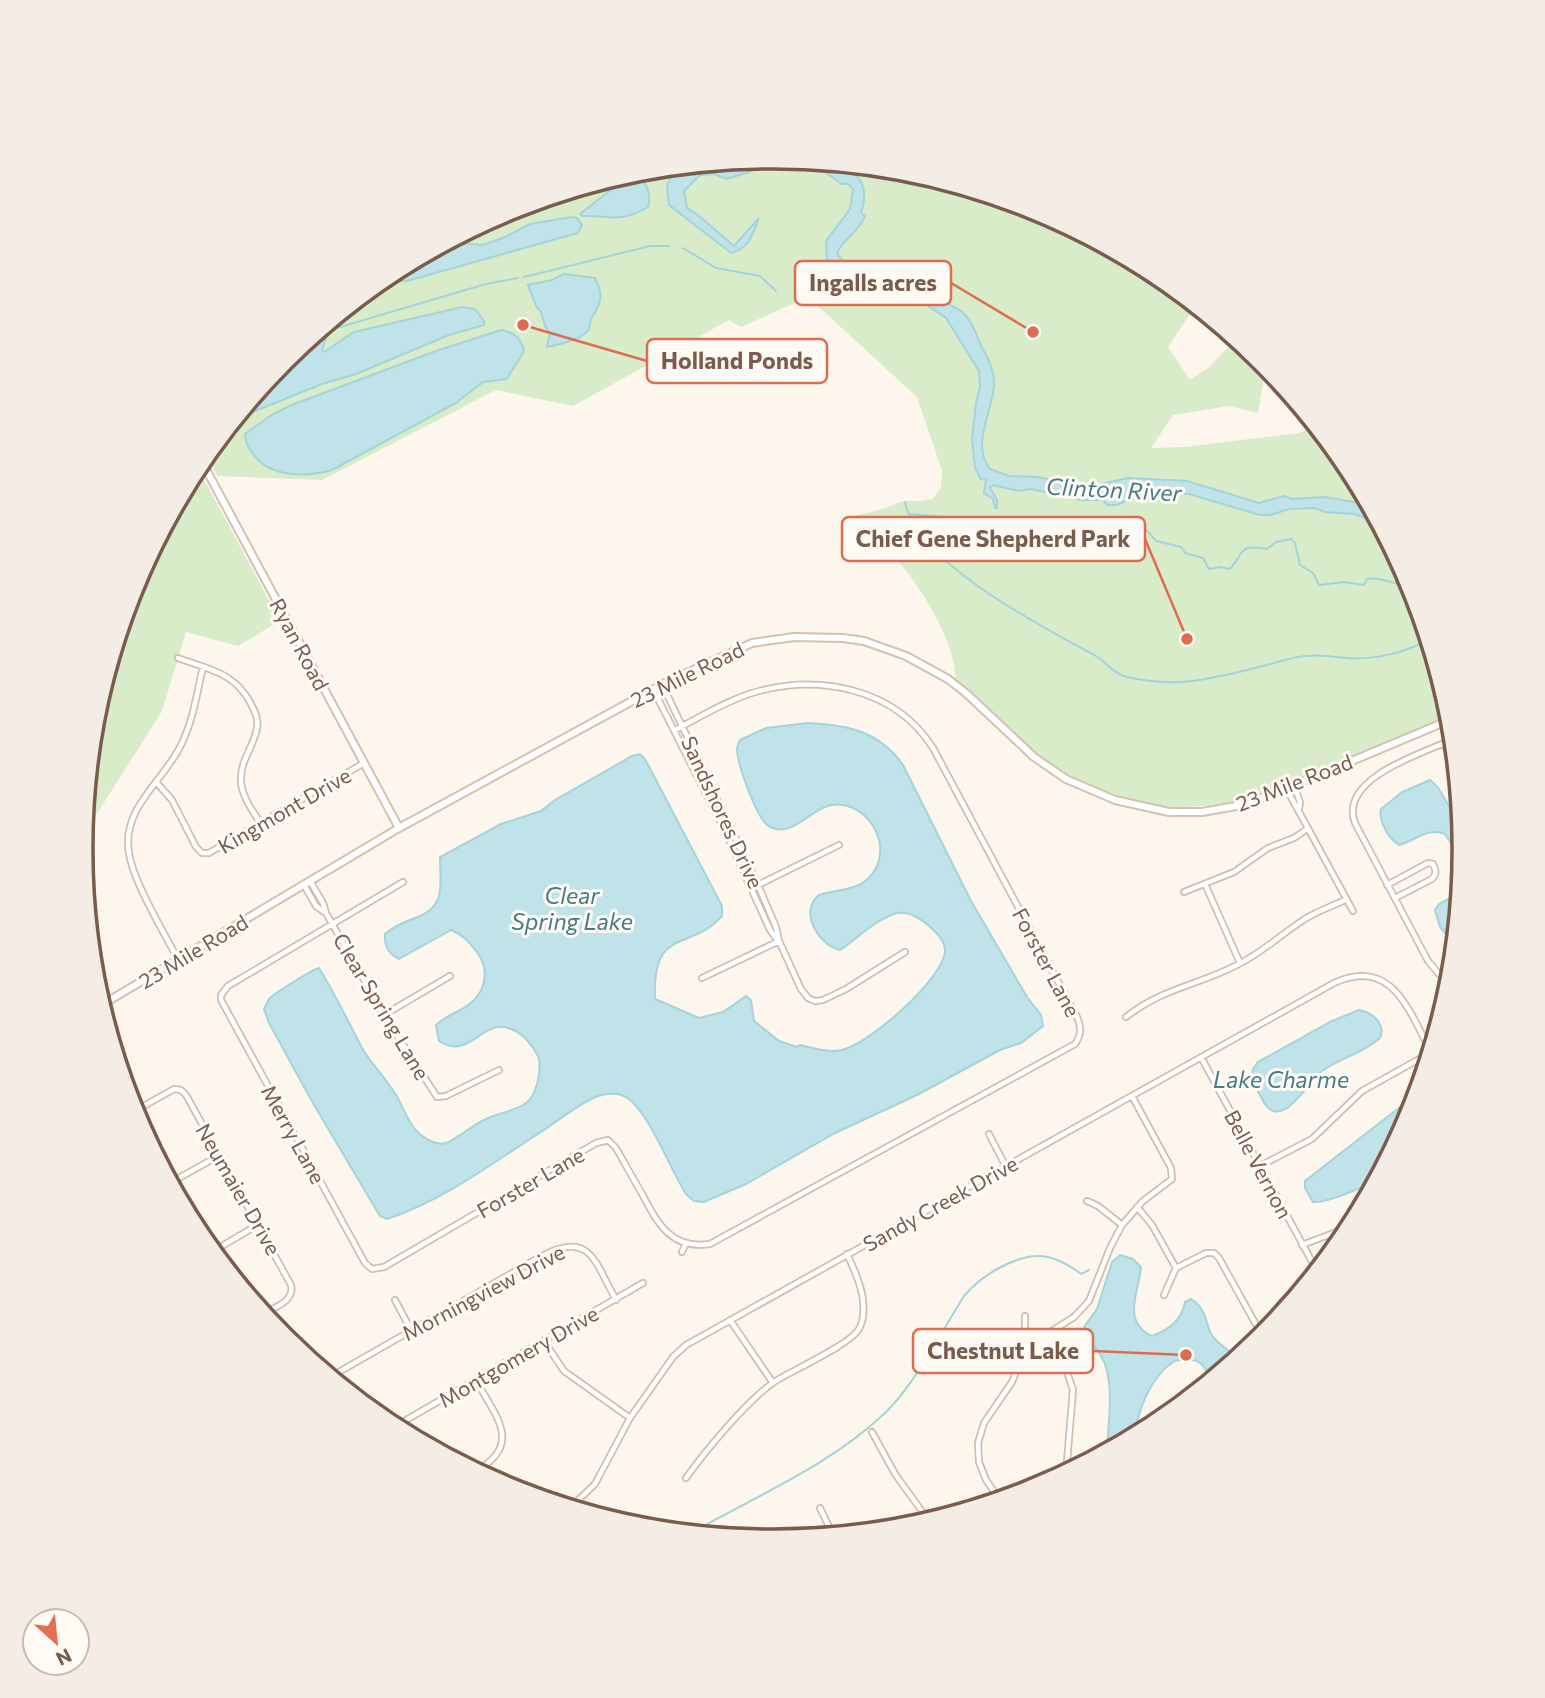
<svg xmlns="http://www.w3.org/2000/svg" width="1545" height="1698" viewBox="0 0 1545 1698" font-family="Commissioner,sans-serif">
<style>
.green{fill:#d8ecc9}
.water{fill:#bfe3e8;stroke:#a5d3da;stroke-width:2}
.lines{fill:none;stroke-linecap:round;stroke-linejoin:round}
.stream{stroke:#a5d3da;stroke-width:2}
.street-casing{stroke:#d1beb0;stroke-width:8}
.secondary-casing{stroke:#d6c0b0;stroke-width:10}
.street{stroke:#fff;stroke-width:4.5}
.secondary{stroke:#fff;stroke-width:6}
.labels{text-anchor:middle;dominant-baseline:central;stroke-width:6;stroke-linejoin:round;paint-order:stroke}
.street-label{font-size:21px;fill:#7a5c4d;stroke:#fffaf3}
.water-label{font-size:23px;font-style:italic;fill:#437c86;stroke:#fffaf3}
.rim{fill:none;stroke:#7a5c4d;stroke-width:3.5}
.leader{fill:none;stroke:#dc6d51;stroke-width:2.5}
.callout-dot{fill:#dc6d51;stroke:#fffaf3;stroke-width:2.5}
.callout{fill:#fffaf3;stroke:#dc6d51;stroke-width:2.5}
.callout-label{font-size:23px;text-anchor:middle;font-weight:bold;fill:#7a5c4d}
</style>
<rect width="100%" height="100%" fill="#fdf6ec"/>
<path class="green" d="M773 157 908 170 1038 210 1157 274 1192 302 1190 314 1168 347 1190 380 1208 368 1236 339 1266 365 1258 413 1229 406 1173 415 1151 448 1184 447 1299 433 1316 426 1348 465 1375 516 1300 503 1267 508 1158 485 1085 494 1005 480 975 467 982 479 1012 490 1030 488 1052 495 1093 501 1103 499 1107 506 1116 505 1147 491H1155L1160 495 1189 494 1259 515H1270L1286 510 1316 508 1324 512 1354 514 1379 523 1412 585 1451 715 1272 792 1231 804 1172 808 1115 798 1064 775 1035 756 955 682C959 648 921 587 899 562 885 545 867 534 854 516L883 509 903 501H921L933 499 941 487 942 471 917 397 808 297 741 327 729 320 573 406 496 390 322 480 217 476 206 454 283 359 388 273 508 210 638 170Z
M195 469 199 470 280 621 238 646 186 632 162 711 98 812 83 826 94 714 133 584Z"/>
<path class="water" d="M773 157C810 161 880 156 861 213L865 216C859 232 844 238 837 253L843 261C894 265 904 273 945 302 950 306 958 308 963 313 972 320 977 336 981 346 988 358 995 371 994 386 992 412 971 446 990 469L1009 476 1037 477 1077 485H1096L1128 478 1187 481 1259 503 1284 496 1291 499 1325 497 1370 505 1379 523 1354 514 1325 512 1315 508 1289 509 1271 515H1260L1189 494H1160L1155 491H1147L1117 505H1107L1103 500H1082L1030 489 1019 491 993 485 990 488 997 500V508H995L993 499 984 493 986 480 981 479 975 468 972 439 976 403 980 386 979 371 946 318 893 282 873 275 847 274 834 269 827 260 826 241 850 209 853 189 848 184H842L812 163 782 161 775 163 762 158Z
M759 158 750 172 726 179 714 174 700 175 684 191 687 208 698 215 734 246 759 218C753 234 749 249 731 253L669 205 667 185 678 167 716 163 738 164Z
M638 178C648 183 651 197 648 207 620 224 611 215 582 216L580 214 617 185Z
M572 217 577 218 582 225 578 233 407 281 387 282 382 278 448 242 483 245 505 237 530 224Z
M564 274 595 278C604 295 601 304 591 319 590 322 590 327 588 330 583 339 557 345 547 347L550 333 545 326 541 312 536 306 528 285 552 280Z
M462 307 475 309 484 321V325L449 335 356 374 322 384 235 419 283 359 300 346 326 339 322 350 324 352 354 332Z
M501 330C515 333 520 337 524 350 520 361 512 368 507 379L483 382 456 403 332 470C307 477 270 478 253 454 248 447 245 442 245 434L270 416 289 406 436 351Z
M808 723C848 725 879 731 903 765L971 901 1027 997 1041 1015 1043 1026 1021 1043 1000 1050 917 1095 835 1133 746 1184 704 1202 694 1201 686 1194C670 1169 651 1117 629 1099 620 1092 608 1093 598 1096 578 1104 562 1118 544 1130 494 1162 444 1200 387 1219L380 1216 314 1105 269 1023 264 1009C266 1005 267 1001 270 998 275 993 313 969 319 968 335 994 348 1021 362 1048 372 1065 386 1078 396 1095 404 1108 409 1126 421 1135 427 1140 439 1146 446 1143 451 1142 474 1125 482 1121 495 1113 514 1112 526 1103 537 1095 541 1072 539 1059 537 1052 529 1042 524 1037 484 1004 475 1064 439 1041L436 1025C447 1014 462 1012 473 1001 487 988 489 966 476 951 469 942 462 934 451 930L399 959C388 954 384 946 385 934 394 926 404 922 415 918 447 907 440 885 440 857L501 824 541 811 555 800 632 756 640 754 645 759 722 906V916C689 953 652 925 655 999L699 1018 723 1012 746 996 751 1000 754 1021 779 1041 797 1047 800 1045C813 1048 829 1053 842 1050 869 1044 942 980 945 952 946 940 932 928 924 922 915 915 905 910 894 914 874 921 858 938 840 950 819 945 798 912 819 895 833 890 851 891 864 882 892 861 881 821 853 808 816 791 800 841 770 827 757 821 738 765 737 750 737 748 739 742 740 740L766 728Z
M1430 780C1445 790 1446 811 1462 819L1464 849 1463 862 1445 834C1427 827 1415 841 1399 845 1389 839 1378 821 1381 809L1402 792Z
M1460 893 1455 946 1440 927 1435 910 1439 904Z
M1359 1010C1372 1012 1386 1024 1380 1038 1364 1053 1340 1058 1322 1071 1306 1083 1281 1135 1262 1099 1257 1089 1251 1081 1253 1069L1258 1062 1332 1021Z
M1409 1100 1415 1102C1409 1122 1391 1160 1378 1176 1371 1186 1326 1203 1313 1202L1305 1188V1181Z
M1120 1255 1133 1259 1141 1267C1139 1291 1121 1322 1152 1336 1170 1329 1181 1321 1185 1302L1191 1299C1206 1308 1205 1320 1211 1334 1216 1343 1230 1350 1237 1359L1210 1381C1207 1370 1202 1359 1189 1360 1183 1360 1177 1359 1173 1362 1152 1376 1136 1411 1136 1435L1107 1451C1108 1424 1114 1391 1105 1364 1100 1350 1087 1341 1084 1327L1097 1309 1112 1262Z"/>
<g class="lines">
<path class="stream" d="M683 248 716 268 760 276 776 291
M524 277 650 246H669
M313 335 486 284 518 278
M905 502C915 562 1046 629 1096 656 1106 662 1115 675 1127 677 1177 689 1215 678 1263 666 1276 663 1291 657 1305 656 1319 654 1332 657 1347 658 1377 660 1402 653 1429 640
M909 514 1002 522 1047 529 1064 535 1078 548 1087 547 1093 550 1111 543 1130 541 1129 537 1136 528C1148 528 1149 533 1156 541L1181 547 1185 553 1203 558 1209 569 1220 567 1230 569C1246 551 1237 544 1267 549L1276 542 1291 539 1295 543 1300 565 1313 573 1319 585 1344 582 1364 585 1367 579C1382 576 1396 587 1412 584
M691 1533C756 1496 833 1464 887 1411 916 1382 942 1331 964 1296 974 1284 986 1275 999 1268 1031 1251 1051 1251 1081 1274L1089 1270"/>
<defs>
<path id="street" d="M1211 322 1214 321
M178 658C207 669 234 672 250 702 254 710 259 718 257 728 254 746 240 761 241 780 241 796 253 811 261 824
M662 684 758 885 776 927 779 941 801 989 808 998 815 1001 823 1000 846 989 905 952
M653 689 726 833 770 930 778 941
M1444 744 1456 767
M157 783 172 800 196 847 202 853H209L364 763
M1294 785 1300 802 1299 809
M1286 788 1353 911
M310 881 323 903 326 913 384 1015 437 1097 446 1096 499 1070
M403 882 228 986 221 995V1000L365 1263 372 1269 384 1267 596 1143 608 1140 616 1148C624 1162 632 1177 641 1192 657 1222 670 1250 710 1244L1075 1044C1082 1034 1081 1027 1077 1017L933 748C895 688 818 673 752 693 726 701 700 717 675 730
M1205 884 1240 963
M304 885 316 906 324 912
M758 885 839 845
M1387 885 1428 863 1433 864C1436 870 1437 873 1432 879L1395 898
M1184 892 1234 872 1268 848 1294 838 1307 829
M178 960C164 932 133 882 129 853 121 808 164 781 181 745 193 721 197 693 203 667
M92 966 109 1000
M702 978 779 941
M1452 979 1439 974 1428 961 1355 823C1338 778 1423 753 1454 739
M384 1015 450 976
M1126 1017C1163 988 1196 986 1237 965 1260 954 1278 937 1299 923 1313 912 1331 907 1347 899
M1201 1057 1317 1271
M133 1112 174 1089 181 1090 186 1095 291 1285C295 1301 275 1307 263 1314
M989 1134 1006 1167
M1260 1166 1312 1139 1362 1091 1430 1053
M170 1183 220 1155
M1087 1201 1098 1206 1122 1225
M1137 1207 1152 1225 1176 1268
M1302 1245 1352 1226
M212 1252 259 1224
M682 1252 686 1243
M1164 1295 1176 1268 1206 1253H1214L1219 1258 1263 1337
M395 1300 411 1330
M1025 1316V1328L1033 1343
M730 1320 773 1383
M1047 1333 1066 1369 1073 1390 1066 1473
M544 1341 564 1371 630 1418
M330 1377 540 1257C590 1230 594 1260 616 1300
M394 1427 643 1283
M872 1432 895 1474 929 1521
M476 1471C524 1444 495 1416 476 1380
M686 1478C706 1450 747 1401 774 1382 792 1370 853 1344 860 1327 870 1304 857 1275 847 1254
M1000 1500 986 1480 979 1462 978 1443 984 1423 1012 1382 1021 1359 1033 1343 1074 1317 1089 1301 1110 1248 1122 1225 1143 1201 1172 1179 1171 1168 1132 1096
M571 1507 595 1484 630 1418 673 1357 686 1345 1334 983C1392 956 1409 1011 1431 1052
M820 1508 833 1535"/>
<path id="secondary" d="M201 460 399 828
M100 1006 399 828 667 682 752 643 794 637 843 638 864 641 906 656 948 679 967 694 1034 757 1066 779 1115 800 1169 812H1202L1236 806 1273 794 1452 719"/>
</defs>
<use href="#street" class="street-casing"/>
<use href="#secondary" class="secondary-casing"/>
<use href="#street" class="street"/>
<use href="#secondary" class="secondary"/>
</g>
<g class="labels">
<g class="street-label">
<text transform="translate(300 644) rotate(62)">Ryan Road</text>
<text transform="translate(687 674) rotate(-26)">23 Mile Road</text>
<text transform="translate(1294 782) rotate(-21)">23 Mile Road</text>
<text transform="translate(284 810) rotate(-30)">Kingmont Drive</text>
<text transform="translate(723 812) rotate(65)">Sandshores Drive</text>
<text transform="translate(193 951) rotate(-31)">23 Mile Road</text>
<text transform="translate(1047 962) rotate(62)">Forster Lane</text>
<text transform="translate(382 1006) rotate(59)">Clear Spring Lane</text>
<text transform="translate(294 1134) rotate(61)">Merry Lane</text>
<text transform="translate(1259 1164) rotate(62)">Belle Vernon</text>
<text transform="translate(530 1182) rotate(-30)">Forster Lane</text>
<text transform="translate(239 1189) rotate(60)">Neumaier Drive</text>
<text transform="translate(940 1203) rotate(-29)">Sandy Creek Drive</text>
<text transform="translate(483 1292) rotate(-28)">Morningview Drive</text>
<text transform="translate(518 1356) rotate(-30)">Montgomery Drive</text>
</g>
<g class="water-label">
<text transform="translate(1114 489) rotate(3)">Clinton River</text>
<text x="572" y="895">Clear<tspan x="572" dy="26">Spring Lake</tspan></text>
<text x="1281" y="1079">Lake Charme</text>
</g>
</g>
<path d="M0 0H1545V1698H0ZM772 169H773A679 679 0 0 1 1452 848V850A679 679 0 0 1 773 1529H772A679 679 0 0 1 93 850V848A679 679 0 0 1 772 169Z" fill="#f4ede6" fill-rule="evenodd"/>
<path class="rim" d="M772 169H773A679 679 0 0 1 1452 848V850A679 679 0 0 1 773 1529H772A679 679 0 0 1 93 850V848A679 679 0 0 1 772 169Z"/>
<path class="leader" d="M1033 332L951 283M523 325L647 361M1187 639L1145 539M1186 1355L1093 1351"/>
<g class="callout-dot">
<circle cx="1033" cy="332" r="7"/>
<circle cx="523" cy="325" r="7"/>
<circle cx="1187" cy="639" r="7"/>
<circle cx="1186" cy="1355" r="7"/>
</g>
<g class="callout">
<rect x="795" y="261" width="156" height="44" rx="7"/>
<rect x="647" y="339" width="180" height="44" rx="7"/>
<rect x="842" y="517" width="303" height="44" rx="7"/>
<rect x="913" y="1329" width="180" height="44" rx="7"/>
</g>
<g class="callout-label">
<text x="873" y="291">Ingalls acres</text>
<text x="737" y="369">Holland Ponds</text>
<text x="993" y="547">Chief Gene Shepherd Park</text>
<text x="1003" y="1359">Chestnut Lake</text>
</g>
<g transform="translate(56 1642) rotate(153)"><circle r="33" fill="#fffaf3" stroke="#cabbb1" stroke-width="2"/>
<path d="M0-5L12 26L0 18L-12 26Z" fill="#e76f51"/>
<text y="-10" font-size="19" font-weight="bold" text-anchor="middle" fill="#7a5c4d">N</text>
</g>
</svg>
